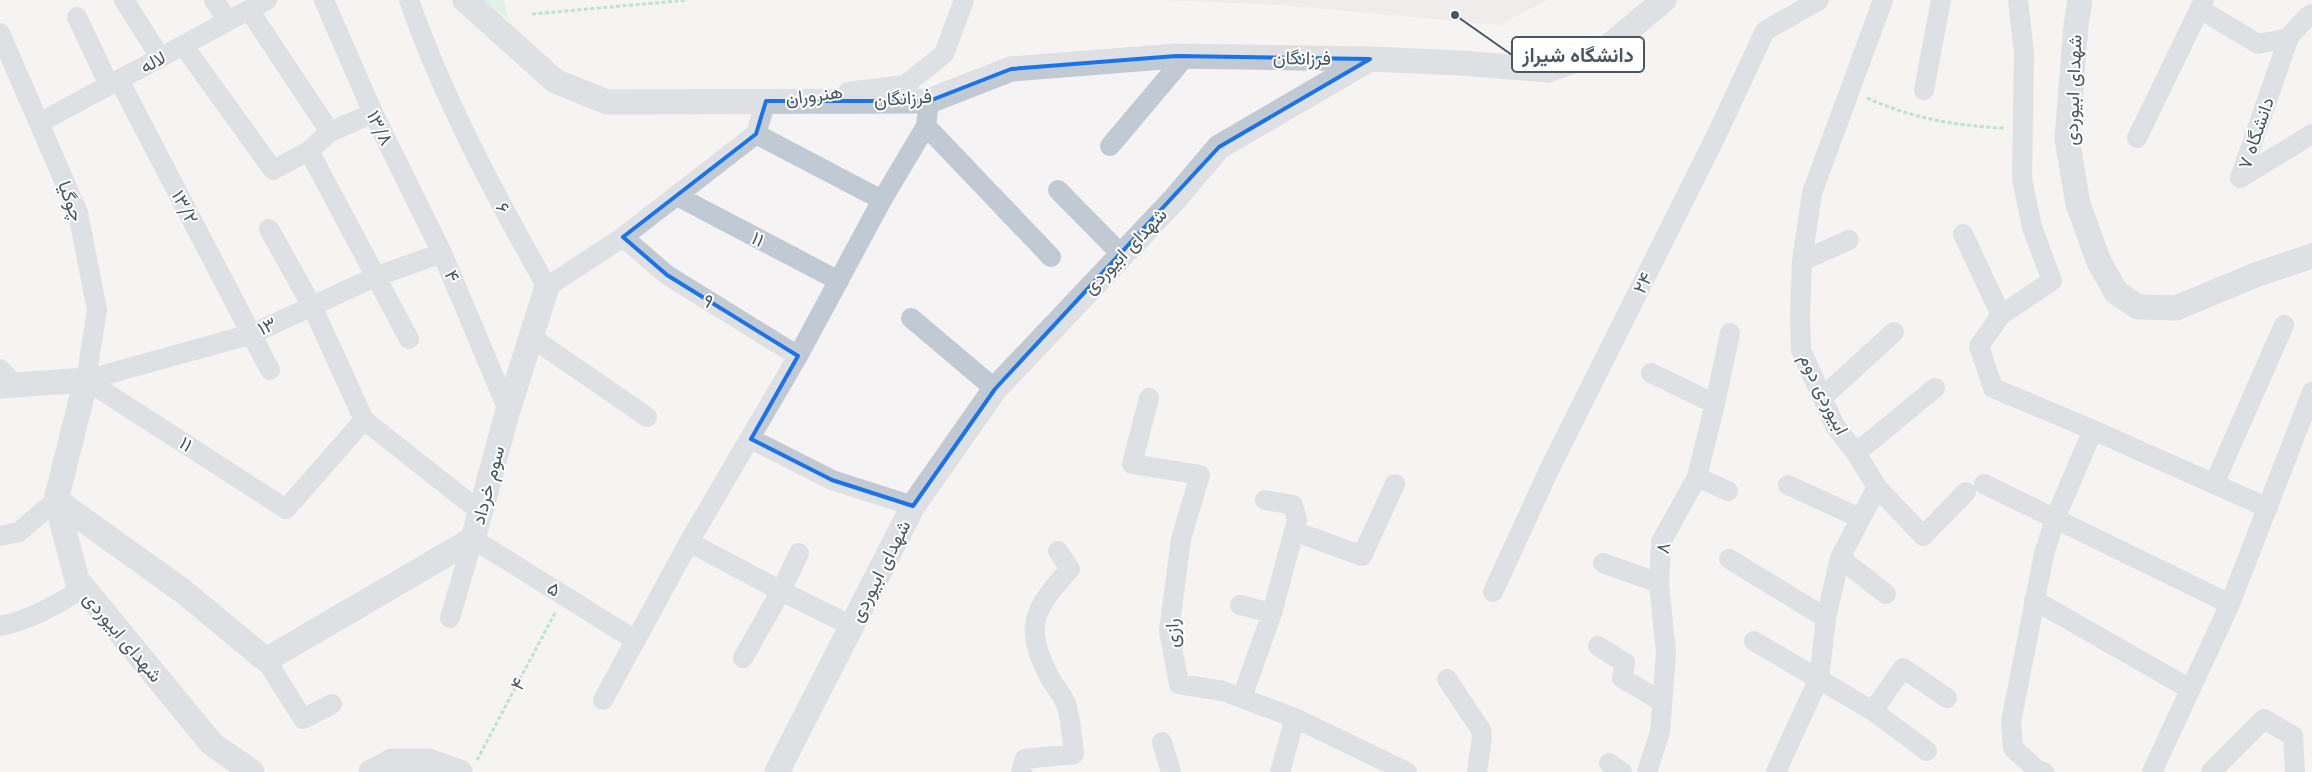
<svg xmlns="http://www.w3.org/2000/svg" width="2312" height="772" viewBox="0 0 2312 772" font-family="'Space Grotesk',Vazirmatn,sans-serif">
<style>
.education{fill:#e6e4e5}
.green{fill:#c3f1d5}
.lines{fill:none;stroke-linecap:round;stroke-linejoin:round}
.path{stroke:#7ad0a6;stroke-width:3;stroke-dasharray:4 2.5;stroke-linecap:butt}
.minor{stroke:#c1cad2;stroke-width:20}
.tertiary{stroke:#c1cad2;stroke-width:25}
.marked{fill:none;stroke:#1a73e8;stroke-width:4;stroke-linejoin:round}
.labels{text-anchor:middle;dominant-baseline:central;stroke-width:4;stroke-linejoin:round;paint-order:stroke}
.street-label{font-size:19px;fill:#4a5661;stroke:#fff}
.leader{fill:none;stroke:#4a5661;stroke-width:2}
.callout-dot{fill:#4a5661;stroke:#fff;stroke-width:2}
.callout{fill:#fff;stroke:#4a5661;stroke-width:2}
.callout-label{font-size:20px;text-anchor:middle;font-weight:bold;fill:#4a5661}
</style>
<rect width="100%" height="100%" fill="#f5f3f3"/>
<path class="education" d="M1163 0H1548L1500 25 1282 5Z"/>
<path class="green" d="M483 0H504L508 19Z"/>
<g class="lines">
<path class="path" d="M532 14 688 0
M1867 98C1911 118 1956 126 2004 128
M477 760 556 611"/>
<path class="minor" d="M124 0 160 57
M214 0 228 21
M324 0 373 113 442 253 508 410
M409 0C444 100 495 195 547 287L623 237 756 134 766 101 779 100
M2018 0 2024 52 2022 179 2032 227 2052 281 2001 315 1979 346 1993 388 2093 430 2268 508
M2200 9 2258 44 2288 38 2307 17 2312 14
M249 10 330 132
M77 17 109 85
M0 33 78 213 97 310 86 380
M2289 37 2240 178 2312 134
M183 45 273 170 309 151 330 132 373 113
M119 80 270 370
M1924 90 1941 0
M848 92 905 85 944 54 964 0
M39 123 267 0
M926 126 1051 257
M756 134 882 200
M2137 138 2204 0
M1110 146 1185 57
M309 151 409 339
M1058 190 1122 255
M677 196 839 281
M269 229 312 306 364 420 482 513
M1963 234 2001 315
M623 237 667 275 798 356
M1802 261 1849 240
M911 318 995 389
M531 337 647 417
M0 369 15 385
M1651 373 1715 404
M86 380 252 334 377 276 442 253
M86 380 286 509 364 420
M1823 397 1894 332
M1149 398 1132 464 1200 475 1181 539 1169 631 1179 684 1223 691 1295 718 1407 772
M751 439 832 480 913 506
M1856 453 1935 388
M1697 477 1728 491
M1984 484 2230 604
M2214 484 2284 325
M1788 485 1860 518
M1877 487 1923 536 1966 492
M1294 531 1362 556 1395 484
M0 536 19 532 56 500
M689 542 781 591 852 626
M1840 558 1886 594
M1729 559 1826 618
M1603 563 1659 583
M1493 592 1550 468 1716 136 1765 31 1819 0
M2034 600 2190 689
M1240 605 1272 613
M450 618 473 539 635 640
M0 626C30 621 57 604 82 589
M1754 641 1873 711 1927 751
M1598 646 1625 663 1622 678 1662 702
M743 658 781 591 799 553
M266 660 303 719 332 704
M1447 679 1481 730 1482 737 1477 772
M1242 698 1272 613 1297 520 1293 505 1265 500
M603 700 689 542 798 356 882 200 926 126 929 101
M1873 711 1903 668 1947 698
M1162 742 1171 772
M1609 763 1622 772
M1021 772 1025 759 1074 754C1072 738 1071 719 1066 704 1063 695 1055 687 1050 678 1023 626 1033 610 1070 569L1058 551
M1280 772 1295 718
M1647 772 1660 732 1666 653 1659 583 1661 542 1697 477 1715 404 1730 333
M1776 772 1819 678 1826 618 1840 558 1877 487 1856 453 1835 426 1801 350 1800 317 1802 261 1812 193 1883 0
M2044 772 2036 769 2013 748 2011 722 2044 554 2055 519 2093 430
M2152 772 2230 604 2312 392
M2211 772 2264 719 2293 736 2295 772"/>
<path class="tertiary" d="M465 0 555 81 607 102 929 101 1011 69 1176 56 1370 59 1461 63 1548 70 1603 51 1664 0
M2080 0 2076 25 2067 139 2078 204 2099 262 2116 292 2138 307 2176 308 2258 274 2312 256
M0 386 86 380 56 500 77 580 212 744 252 772
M56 500 184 592 266 660 473 539 508 410 547 287
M371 772 392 761H429L460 772
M777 772 913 506 995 389 1174 200 1219 147 1370 59"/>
</g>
<path d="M0 0H2312V772H0ZM1176 56 1370 59 1219 147 995 389 913 506 832 480 751 439 798 356 667 275 623 237 756 134 766 101H929L1011 69Z" fill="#f5f3f3" fill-opacity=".55" fill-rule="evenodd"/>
<path class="marked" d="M1176 56 1370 59 1219 147 995 389 913 506 832 480 751 439 798 356 667 275 623 237 756 134 766 101H929L1011 69Z"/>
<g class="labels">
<g class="street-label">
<text transform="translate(1302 58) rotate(1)">فرزانگان</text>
<text transform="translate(153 62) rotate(-28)">لاله</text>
<text transform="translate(2073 90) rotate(-88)">شهدای ابیوردی</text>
<text transform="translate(814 95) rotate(-7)">هنروران</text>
<text transform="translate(903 98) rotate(-4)">فرزانگان</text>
<text transform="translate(380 128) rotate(64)">۱۳/۸</text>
<text transform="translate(2256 133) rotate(-71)">۷ دانشگاه</text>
<text transform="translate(71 201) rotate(70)">چوگیا</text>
<text transform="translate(185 207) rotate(62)">۱۳/۲</text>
<text transform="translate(503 208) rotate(63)">۶</text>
<text transform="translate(758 239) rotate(28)">۱۱</text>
<text transform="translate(1125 251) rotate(-46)">شهدای ابیوردی</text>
<text transform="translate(452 276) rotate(67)">۴</text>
<text transform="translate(1643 283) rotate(-63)">۲۴</text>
<text transform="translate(708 301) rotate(32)">۹</text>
<text transform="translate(267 326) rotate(-25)">۱۳</text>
<text transform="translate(1824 394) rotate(64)">ابیوردی دوم</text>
<text transform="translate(186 444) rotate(33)">۱۱</text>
<text transform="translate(488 485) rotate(-75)">سوم خرداد</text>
<text transform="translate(1663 548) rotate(-79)">۸</text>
<text transform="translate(880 571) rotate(-63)">شهدای ابیوردی</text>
<text transform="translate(554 589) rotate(32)">۵</text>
<text transform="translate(1172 633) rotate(-91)">رازی</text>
<text transform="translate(123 637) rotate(50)">شهدای ابیوردی</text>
<text transform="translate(518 684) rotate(-62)">۴</text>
</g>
</g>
<path class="leader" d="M1455 15L1512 55"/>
<circle class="callout-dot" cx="1455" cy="15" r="5"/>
<rect class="callout" x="1512" y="37" width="132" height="35" rx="5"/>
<g class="callout-label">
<text x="1578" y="62">دانشگاه شیراز</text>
</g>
</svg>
